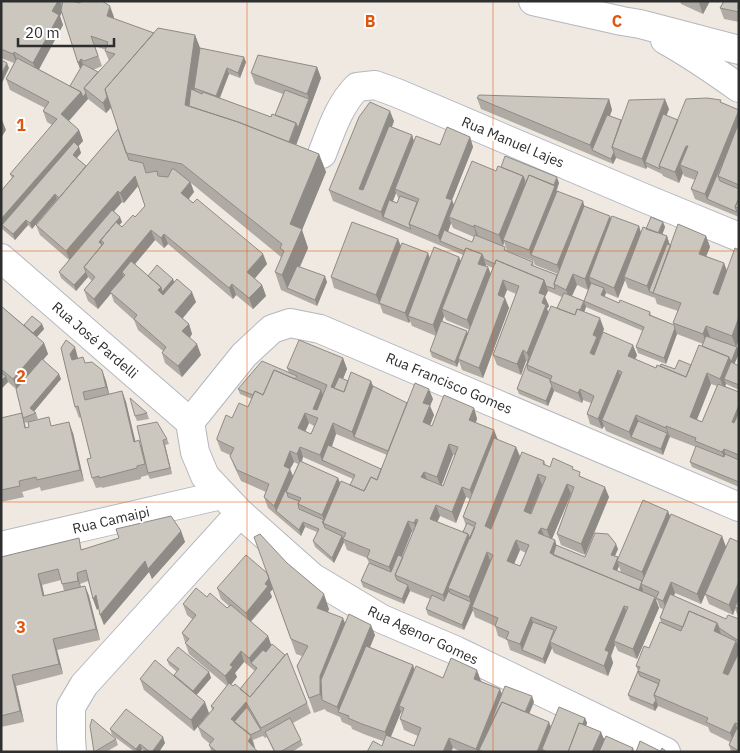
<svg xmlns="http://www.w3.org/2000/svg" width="740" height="753" viewBox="0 0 740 753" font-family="'IBM Plex Sans',sans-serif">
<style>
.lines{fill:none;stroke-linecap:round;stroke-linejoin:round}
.minor-casing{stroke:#b4b7c1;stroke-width:30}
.minor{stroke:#fff;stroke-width:28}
.wall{fill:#afaba4;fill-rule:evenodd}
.shaded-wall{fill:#8e8b86}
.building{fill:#cbc7bf;stroke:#8e8b86;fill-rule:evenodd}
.grid{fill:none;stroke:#df570e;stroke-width:1;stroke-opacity:0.55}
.labels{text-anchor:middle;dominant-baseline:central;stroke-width:4;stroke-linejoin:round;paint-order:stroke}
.street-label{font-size:14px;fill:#2e2e2e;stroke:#fff}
.grid-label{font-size:16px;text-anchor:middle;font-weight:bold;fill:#df570e;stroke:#fff;stroke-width:4;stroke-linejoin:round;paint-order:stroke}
</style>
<rect width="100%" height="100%" fill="#efe9e1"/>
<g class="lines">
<defs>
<path id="minor" d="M533 1 622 21 640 24 739 50
M665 40C691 54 715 71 739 88
M322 154C331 131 339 105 357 87L375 85 397 93 644 198 739 237
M1 258 190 422
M190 422 244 355 272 329 290 323 320 329 739 507
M190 422 195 452 205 476 240 513 312 577 382 619 457 651 666 752
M1 546 221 495
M72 752 71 739V707L84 685 240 513"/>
</defs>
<use href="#minor" class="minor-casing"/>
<use href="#minor" class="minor"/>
</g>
<path class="wall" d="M1 1H70L114 17V19L154 33 195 35 200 48 246 62 240 78 229 74 220 98 271 117 275 115 283 94 255 84 251 73 317 67 321 78 296 145 319 154 326 172 302 230 308 248 300 267 327 282 317 306 281 290 275 272 281 257 191 183 194 192 188 199 263 254 267 264 254 278 262 285 266 296 253 309 236 295 233 299 168 244 164 248 155 240 135 264 148 276 173 279 174 282 196 302 182 318 189 324 192 334 190 338 201 355 182 377 165 363 162 353 163 351 138 330 134 320 114 302 111 293 98 309 88 301 84 290 92 281 88 277 76 291 61 278 59 272 69 260 40 235 36 225 57 199 32 229 28 225 15 240 1 228V191L12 178 10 174 52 125 47 122 43 111 45 108 10 90 6 79 14 63 1 58ZM62 12 80 69 70 86 39 69 63 25 60 16ZM95 46 106 50 105 51 109 61 98 72 93 70 102 66ZM88 99 106 113 111 108 118 129 86 166 77 158 81 153 79 147 78 146 83 141 79 130 69 121ZM138 186 145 206 135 217 122 227 119 225 122 222 114 211 122 202 124 203Z
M680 1H710L703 14 681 4Z
M722 1H739V22L724 19 720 8 723 2Z
M477 98 609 99 612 110 610 116 621 120 669 109 666 116 678 120 722 103 739 110V217L695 199 691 189 695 180 684 176 683 173 679 183 663 176 662 174 647 167 646 169 616 158 613 164 481 109Z
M394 121 392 127 412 135 414 141 440 145 470 137 473 147 452 200 454 205 496 171 559 183 557 191 584 206 610 216 611 219 639 226 641 233 646 229 663 222 665 227 662 235 667 236 670 245H671L706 236 710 247 706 256 724 263 727 271 739 250V339L736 347H737L739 353 734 364 739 366V390L726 384 725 386 739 392V487L692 467 690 462 696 447 670 437 663 455 606 431 604 426 602 429 590 424 587 414 591 403 583 400 582 403 554 391 548 406 519 394 517 389 528 362 526 361 521 375 497 365 493 355 516 294 507 290 504 297 509 308 483 378 462 370 459 361 457 367 432 357 430 351 436 336 412 326 410 321 409 323 383 313 380 305 334 288 331 277 398 239 401 247 428 253 430 259 459 257 460 261 463 255 333 201 329 190ZM396 193 399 200 397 203 393 201ZM451 223 453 228 474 237 472 242 448 232ZM504 242 507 251 533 261V260L535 265 558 274 557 275 534 266 533 262 507 251 503 246ZM486 265 493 268 491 274 488 267 485 266ZM625 280 628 288 655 298 657 304 678 311 673 323 674 325 651 315 650 312 619 303 604 297 606 293 618 298ZM577 285 588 290 584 301 572 296ZM548 291 562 297 557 308 548 312 547 309 549 306 545 297ZM586 307 643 331 636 347 638 353 666 364 677 334 703 344 691 365 675 369 660 366 656 368 635 359 637 355 599 343V341L604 329 584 312ZM444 316 446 320 470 330 468 334 442 322ZM711 384 717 386 702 422 697 419Z
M1 306 24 325 42 324 44 329 37 337 44 343 48 354 43 360 61 379 34 411 36 413 38 419 32 421 52 426 73 433 84 481 41 491 40 487 22 492 24 497 1 502V418H23L17 390 8 382 1 389ZM28 422 29 427H26L25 423Z
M61 348 78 358V359L86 363 102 370 106 381 109 394 122 391 126 402 135 441 141 446 167 439 169 444 165 445 172 474 150 479 148 475 141 477V479L102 488V487L96 488 92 478 91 458 81 417 79 418 75 407Z
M343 358 347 369 343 379 348 381H371L373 386 407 403 433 399 430 406 434 415 430 425 432 426 474 408 477 419 476 423 498 440 516 447 520 456 544 461 546 465 550 467 574 470 581 477 609 497 585 555 561 545 557 534 571 495V494L552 539 555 540 556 545 585 557 618 549 615 556 618 557V558L670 516 722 536 726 547 739 542V618L735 609 733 615 709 604 705 594 701 604 675 593 674 596 726 619H739V645H738L739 647V752H732L731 751 729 745 730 742 710 732 708 727 658 706 655 711 630 700 628 695 638 671 636 666 649 648 661 622 660 618 663 609 660 608 657 600H656L659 608 637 659 618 651 615 645 611 656 613 663 608 676 554 653 552 648 545 664 510 650 507 640 498 636 495 626 475 617 473 610 464 630 428 615 426 609 430 599 410 591 404 604 363 587 361 581 369 563 367 558 347 550 344 542 334 563 315 547 313 541 317 532 305 527 301 536 268 508 264 497 266 492 241 481 234 466 230 455 221 451 217 440 232 418 248 407 252 399 240 394 238 389 289 373 287 368ZM309 423 314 426 311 434 305 431ZM336 434 387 455 381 469 332 447ZM453 455H455L443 486 441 485ZM303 457 353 479 350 485 340 483 338 478 302 462ZM294 462 298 464 293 476 290 469ZM466 497 470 499 463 517 466 526 463 532 437 522 440 516 456 523ZM412 531 413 532 403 557H402ZM520 550 526 553 520 566 514 564ZM619 566 621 572 642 581 617 571Z
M147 413 149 419 137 421 135 416Z
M181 531 185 542 152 579 149 572 104 625 98 607 97 610 93 599 88 581 80 584 81 587 85 586 89 596 100 640 57 650 63 674 16 686 24 722 1 727V557L82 549ZM61 580 64 591 44 596 42 585Z
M267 573 329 609 328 612 345 623 375 635 370 647 413 665 414 670 443 678 481 681 502 694 534 702 529 714 551 727 585 718 587 723 586 726 601 732 604 740 633 748 635 752H461L453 748 382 746 383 741 366 735 352 729 351 726 342 722 340 717 326 711 325 709 314 713 297 666 302 656 296 654 273 589 270 592 272 597 251 622 268 636 271 646 307 703 311 713 293 723 303 745 292 752H274L267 737 265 738 263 736 253 740 255 748V749L258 752H210L211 750 209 745 210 744 202 737 198 727 212 710 211 706 227 686 189 654 182 633 192 619 187 615 183 604 207 597 227 608 229 606 221 599 217 588ZM244 662 255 671 240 689 231 685 237 677 235 673ZM401 712 402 713 400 719 404 730 418 736 414 746 391 737Z
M167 660 209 672 211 678 196 695 209 713 194 731 144 690 140 679 174 676 177 672 169 665Z
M110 729 165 743 159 752H145L142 749 140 752H135L112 735Z
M116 739 118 745 106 752H94Z"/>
<path class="shaded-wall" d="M58 1H60L63 10 60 16 63 25 37 73 33 63 52 11Z
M700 1H710L703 14 699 3Z
M110 6 114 17 111 27 107 16Z
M195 35 202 53 194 88 196 94 193 115 185 105Z
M161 36 165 46 106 113 103 103Z
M14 52 18 63 17 64 13 54Z
M244 57 246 62 240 78 238 73Z
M81 59 85 69 82 74 78 63Z
M7 63 9 68 1 85V75Z
M317 67 321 78 291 159 287 148 296 123 309 99 307 94Z
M227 68 229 74 218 102 216 97Z
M81 92 86 93 88 99 65 125 61 114Z
M609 99 612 110 595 152 592 150 590 145Z
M665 99 669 109 648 164 645 162 647 167 646 169 642 159Z
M739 110V130L707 199 705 194Z
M390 111 394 121 363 199 359 189Z
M2 120 6 130 1 138V122Z
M79 130 83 141 6 228 2 225 4 231 1 222V219Z
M412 135 415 145 395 189 396 193 386 219 383 217 384 223 381 212Z
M470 137 473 147 452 200 456 211 449 217 451 223 444 243 440 241 438 236 446 198Z
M686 146 690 157 680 165 683 173 679 183 675 172Z
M79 147 81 153 75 160 73 155Z
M614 152 616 158 613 164 611 159Z
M319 154 326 172 302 230 308 248 290 289 287 288 282 275 290 224Z
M135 176 138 186 124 203 120 193Z
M523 176 527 185 524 184 526 190 503 240 504 242 503 246 499 235Z
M557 177 559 183 556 190 559 196 531 255 533 260V261L529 250Z
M190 182 194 192 185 204 181 193Z
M118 191 122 202 70 261 66 251Z
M55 194 57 199 32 229 30 223Z
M583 201 586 212 561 275 557 265Z
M610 216 613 227 589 277 591 283 588 290 585 279Z
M120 217 122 222 104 243 101 240 102 245 99 242Z
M26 220 28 225 15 240 13 234Z
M663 222 665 227 659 243 657 237Z
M474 225 478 236 477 238 474 227Z
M639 226 642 237 624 277 625 280 618 298 614 288Z
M151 230 155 240 125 276 122 272 124 278 98 309 94 299Z
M164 234 168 244 164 248 161 238Z
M667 236 670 247 649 291 651 297 647 286Z
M706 236 710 247 703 264 699 254Z
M398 239 402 249 379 303 380 305 376 295Z
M428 253 432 264 408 316 410 321 409 323 405 313Z
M263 254 267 264 251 283 247 272Z
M482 254 486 265 482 274 478 264Z
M459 257 463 267 442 309 444 316 437 336 433 325Z
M724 263 728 274 717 304 713 293Z
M488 267 492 278 471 330 467 320Z
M86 272 88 277 76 291 74 285Z
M573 274 577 285 570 300 566 290Z
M325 276 327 282 317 306 315 300Z
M173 279 175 284 164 297 162 292Z
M503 280 507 290 501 305 498 295Z
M544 280 548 291 545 297 549 306 547 309 550 315 531 363 527 353 539 293Z
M232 284 236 295 233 299 229 288Z
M262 285 266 296 253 309 249 298Z
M161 287 164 297 158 290Z
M604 288 606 293 603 301 601 295Z
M192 292 196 302 179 323 175 312Z
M505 298 509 308 483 378 479 368Z
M584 301 586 307 579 326 577 320Z
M739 317V333H738L739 339 736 347 732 336Z
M600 318 604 329 599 341 601 347 594 364 590 353 593 335Z
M42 324 44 329 33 341 31 335Z
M189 324 192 334 186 342 182 331Z
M706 326 710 337 707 345 703 334Z
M675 328 677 334 666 364 664 358Z
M467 331 469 337 458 359 459 361 457 367 455 362Z
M44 343 48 354 17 390 13 379Z
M197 344 201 355 182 377 178 366Z
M633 345 637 355 632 367 628 356Z
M75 347 78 358 74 364 72 360 70 354Z
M737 347 739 353 728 380 724 379 726 384 724 389 720 379 729 357Z
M523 350 526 361 521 375 517 364Z
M343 358 347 369 337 393 331 387Z
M102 370 106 381 110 397 106 387Z
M618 370 622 381 602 420 604 426 602 429 598 419Z
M707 373 711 384 694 427 690 417Z
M59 374 61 379 32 414 30 408Z
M6 376 8 382 1 389V381Z
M371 381 375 392 354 437 352 432Z
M552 386 554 391 548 406 546 401Z
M429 389 433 399 430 406 434 415 427 433 423 422V403Z
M580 389 583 400 582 403 578 393Z
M321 390 325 400 318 418 313 409Z
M122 391 126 402 138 452 134 442Z
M739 405V426L732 422Z
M474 408 477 419 472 430 469 420Z
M305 413 309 423 302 439 298 428Z
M636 415 640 426 631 437 629 432Z
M69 422 73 433 84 481 80 470Z
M333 423 336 434 326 462 322 460 324 466 320 455Z
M666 426 670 437 669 438 666 428Z
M494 430 498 440 474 501 470 490Z
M667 433 669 438 663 455 661 449Z
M163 440 165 445 172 474 170 468Z
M449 444 453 455 441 487 437 477Z
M300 447 303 457 300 465 297 454Z
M516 447 520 457 489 537 485 526Z
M724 449 727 460 726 463 722 452Z
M290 451 294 462 290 469 294 479 286 492 276 511 274 506 284 466Z
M424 472 428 482 421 477Z
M538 474 542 485 527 522 524 511Z
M338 478 342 489 326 525 322 522 324 520 322 515Z
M567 484 571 494 551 541 547 530Z
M462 487 466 497 456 523 452 512Z
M605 487 609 497 585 555 581 544Z
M436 505 440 516 434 529 430 519Z
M668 511 672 521 646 583 642 572Z
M416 519 419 530 417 534 414 523Z
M408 521 412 531 393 578 389 567Z
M303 522 305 527 301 536 299 530Z
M541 528 545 538 538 533Z
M181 531 185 542 152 579 148 569Z
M468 534 472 544 448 588 451 595 446 606 443 595Z
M342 536 344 542 334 563 332 558Z
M722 536 726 547 701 604 697 594Z
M516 540 520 550 511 571 507 561Z
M555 540 558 551 555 560 550 553Z
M616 544 618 549 613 560 611 555Z
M487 552 491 563 472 607 473 610 464 630 462 625 471 603 469 597Z
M618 557 620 563 617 561 619 566 615 575 613 569Z
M145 561 149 572 104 625 100 615Z
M77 573 80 584 82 591 78 581Z
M38 574 42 585 47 607 43 596Z
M269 578 273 589 270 592 272 597 249 623 246 613Z
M739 581V601L735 607V609L733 615 729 605Z
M671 582 675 593 667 611 663 601Z
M641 584 643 590 640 600 638 594Z
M408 585 410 591 404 604 402 599Z
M85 586 89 596 100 640 96 629Z
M324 594 329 609 323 623 317 608Z
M96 595 100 606 97 610 93 599Z
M655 597 659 608 637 659 633 649Z
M624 606 628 616 614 641 615 645 611 656 613 663 608 676 604 666 605 650Z
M531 617 535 627 522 650 520 644Z
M343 618 349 633 322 700 320 694V676Z
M717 623 721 634 718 642 714 631Z
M371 625 375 635 343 713 339 712 337 707Z
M268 636 272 647 251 663 249 658Z
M53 639 57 650 63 674 59 664Z
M736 641 739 647V655L726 683 723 673Z
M550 642 552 648 545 664 543 659Z
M241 651 244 662 235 673 237 677 229 687 225 676 230 665Z
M413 665 416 675 399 706 401 712 388 743 385 732Z
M477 670 481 681 477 689 474 679Z
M209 672 211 678 195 697 193 691Z
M12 675 16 686 24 722 20 711Z
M500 689 504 700 492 719 494 724 479 750 480 752H477L476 749Z
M532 696 534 702 526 721 524 716Z
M656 700 658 706 655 711 653 705Z
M205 702 209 713 194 731 191 720Z
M246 702 249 713 237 727 231 719Z
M585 718 587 723 576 752H572Z
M549 722 553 732 542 749 543 752H537Z
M735 723 739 732 734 744 730 733Z
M601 732 605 742 601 752H592Z
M163 737 165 743 159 752H152Z
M251 737 255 748 251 752 248 741Z
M449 738 453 748 451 752H443Z
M140 744 142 749 140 752H138L136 749Z"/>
<path class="building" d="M1 1H58L52 11 59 15 33 63 14 52 13 54 1 49Z
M63 1H70L80 3 81 1H102L110 6 107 16 154 33 105 89 107 97 103 103 84 88 102 68 115 54 105 51 108 42 91 36 98 56 84 61 81 59 78 63 61 10Z
M724 1H739V12L720 8Z
M158 28 195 35 185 105 238 122 319 154 290 224 302 229 282 275 275 272 284 251 280 248 282 244 182 164 126 153 105 89Z
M200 48 244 57 238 73 227 68 216 96 194 88Z
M258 55 317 67 307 94 251 73Z
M17 58 81 92 61 114 79 130 1 219V191L14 176 10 174 57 119 43 111 49 102 6 79Z
M1 60 7 63 1 75Z
M83 64 98 72 84 88 86 93 83 97 81 92 70 86Z
M191 89 202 94 203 92 271 117 272 114 296 123 289 142 238 122 189 106Z
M285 90 309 99 298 128 296 123 275 115Z
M479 95 609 99 590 145 477 98Z
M707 98 721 100 720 102 739 110 705 194 691 189 698 172 680 165 688 146H686L675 172 659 166 686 99Z
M665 99 642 159 612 147 629 100Z
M370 102 390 111 359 189 363 190 389 126 412 135 381 212 329 190 359 117Z
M663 114 678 120 659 166 660 169 645 162Z
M607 115 621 120 612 147 614 152 611 159 592 150Z
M738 125H739V185L718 176Z
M447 127 470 137 446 198 452 200 438 236 409 224 419 199 395 189 416 136 440 145Z
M118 129 129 160 143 163 146 173 157 171 158 176 168 177 172 169H174L190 182 181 193 193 203 197 199 263 254 247 272 262 285 249 298 232 284 229 288 164 234 161 238 151 230 94 299 84 290 95 277 84 267 104 243 101 240 116 222 122 227 133 215 135 217 145 206 135 176 120 193 118 191 66 251 36 225Z
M74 142 79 147 73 155 86 166 59 198 55 194 30 223 26 220 13 234 2 225Z
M505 156 557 177 554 185 529 175 525 185 524 184 525 181 523 176 501 167Z
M472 161 496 171 498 166 523 176 499 235 474 225V227L449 217Z
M721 165H722L718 176 720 181 739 189V198L735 207 737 212 707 199Z
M529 175 555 186 529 250 503 240Z
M557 191 583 201 557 265 531 255Z
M400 196 417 202 409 224 411 229 383 217 389 200 397 203Z
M739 198V208L735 207Z
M584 206 610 216 585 279 573 274 566 290 554 284Z
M112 210 120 217 99 242 102 245 84 267 86 272 74 285 59 272Z
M612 216 639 226 614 288 589 277Z
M651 217 663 222 658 233 646 229Z
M352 222 398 239 376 295 331 277Z
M678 224 706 236 699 254 724 263 713 293 718 295 735 248 739 250V317L732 336 706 326 703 334 673 323 681 303 653 293Z
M643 227 667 236 647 286 624 277Z
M444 230 472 242 475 235 505 247 504 250 533 262 531 265 557 275 554 284 555 289 546 286 544 280 496 260 495 264 484 259 482 254 466 248 464 251 440 241Z
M402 243 428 253 405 313 379 303Z
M667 244 671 245 653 293 649 291Z
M434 247 459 257 433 325 408 316Z
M466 248 482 254 478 264 488 267 467 320 442 309Z
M496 260 544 280 539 293 545 295 542 303 546 305 527 353 523 350 517 364 493 355 519 286 503 280 498 295 505 298 479 368 458 359Z
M131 261 161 287 158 290 163 295 177 279 192 292 175 312 189 324 182 331 197 344 178 366 162 353 166 347 134 319 137 315 110 292 125 275 122 272Z
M157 265 173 279 162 292 161 287 148 276Z
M297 266 325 276 315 300 287 288Z
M591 283 604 288 601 295 619 303 620 300 650 312 649 315 674 325 675 328 664 358 636 347 644 327 584 301Z
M564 293 584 301 580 310 577 309 575 315 557 308Z
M1 306 44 343 13 379 1 369Z
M551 306 575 315 577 309 600 318 593 335 597 337 590 353 594 355 603 332 633 345 628 356 656 368 657 365 686 377 699 345 729 357 720 379 707 373 690 417 702 422 718 384 739 392V405L732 422 734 423 739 412V455L724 449 722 452 695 441 696 438 666 426V428L636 415 629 432 602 420 622 372 618 370 598 419 587 414 594 396 580 389 578 393 550 381 552 376 527 365Z
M32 316 42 324 33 333 24 325Z
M441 321 467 331 455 362 430 351Z
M706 336 737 347 731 362 729 357 702 346Z
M66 340 75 347 70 354 72 360 83 357 85 363 92 362 102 370 106 387 83 392 85 400 122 391 134 442 139 440 145 464 137 466V468L99 478V476L92 478 87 459 91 458 78 406 75 407 61 348Z
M299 340 343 358 331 387 344 392 351 372 371 381 352 432 333 423 320 455 300 447 297 454 290 451 284 466 290 469 274 506 264 497 269 484 237 470 230 456 234 448 217 440V438L226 415 232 418 239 403 248 407 255 391 263 395 274 370 321 390 313 409 317 410 327 385 287 368ZM305 413 318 418 311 434 298 428Z
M532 350H533L527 365 528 370 550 379V381L552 386 546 401 517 389Z
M42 359 59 374 30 408 36 413 23 418 16 389Z
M679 360 691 365 686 377 660 366 661 364 675 369Z
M262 361 297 376 295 379 274 370 263 395 255 391 253 395 238 389Z
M731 362 739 366V385L724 379Z
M1 373 6 376 1 381Z
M339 377 348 381 344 392 334 388Z
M415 383 429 389 423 403 430 405 423 422 432 426 444 395 474 408 469 420 494 430 470 490 462 487 452 512 436 505 430 519 468 534 443 595 395 575 418 520 416 519 414 523 408 521 389 567 367 558 370 550 343 539 346 533 323 523 341 481 364 491 371 477 377 480ZM449 444 458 447 443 486 421 477 424 472 437 477Z
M373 386 407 403 388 451 354 437Z
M130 398 147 413 135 416Z
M22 413 25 428 29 427 28 422 49 417 51 426 69 422 80 470 37 480 36 477 19 481 20 486 1 490V418Z
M638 421 667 433 661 449 631 437Z
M157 422 167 439 163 440 170 468 148 473 137 426Z
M494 438 516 447 485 526 491 529 522 452 544 461 543 464 550 467 553 458 573 467 572 469 580 472 579 476 605 487 581 544 557 534 574 487 567 484 547 530 541 528 538 533 555 540 550 553 655 597 633 649 614 641 628 607 624 606 605 650 609 652 604 666 550 642 557 627 531 617 520 644 506 639 509 632 495 626 498 618 472 607 493 555 487 552 469 597 448 588 476 523 463 517ZM538 474 546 477 531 514 524 511ZM516 540 529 545 520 566 507 561Z
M328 445 381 469 377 480 371 477 364 491 350 485 355 475 322 460Z
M696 446 724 457 725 454 739 460V482L690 462Z
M300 461 338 478 322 515 298 504 301 498 286 492Z
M285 491 287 492 288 497 299 501 298 504 299 509 324 520 322 522 323 523 325 528 342 536 332 558 313 541 319 529 303 522 299 530 276 511Z
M643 500 668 511 642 572 617 561Z
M671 514 722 536 697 594 671 582 663 601 656 598 659 592 641 584Z
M171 516 181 531 148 569 145 561 100 615 96 595 93 599 86 570 77 573 78 581 62 584 58 569 38 574 43 596 85 586 96 629 53 639 59 664 12 675 20 711 1 716V557L79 538 81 550 119 538 116 529Z
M467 523 475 527 470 539 468 534 463 532Z
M595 533 608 534 616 544 611 555 618 557 613 569 642 581 639 590 553 555 556 545 585 557Z
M260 534 287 563 324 594 317 608 343 618 320 676V694L309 698 297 666 308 646 291 639 254 537Z
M730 538 739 542V581L729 605 705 594Z
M246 555 267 573 269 578 265 584 268 586 246 613 217 588Z
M398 555 403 557 395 575 397 580 408 585 402 599 361 581 369 563 391 572Z
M196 588 207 597 210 593 227 608 231 605 268 636 249 658 241 651 230 665 233 667 225 676 185 643 189 639 182 633 196 615 183 604Z
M449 590 450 593 471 602 462 625 426 609 432 595 444 601Z
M670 594 726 619 728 615 739 619V641L719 628 717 623 689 611 683 627 660 618Z
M739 598V609L735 607Z
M689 611 717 623 714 631 736 641 723 673 728 675 739 652V724L735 723 730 733 706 722 708 718 654 695 660 680 638 671 640 667 636 666 644 646 649 648 660 622 681 631Z
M349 614 371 625 337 707 322 700 321 680Z
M533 622 554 630 543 659 522 650Z
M272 644 285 655 250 697 240 689 257 668 251 663 263 650 266 652Z
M366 646 413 665 385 732 362 724 348 718 349 716 338 712Z
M178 647 209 672 193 691 174 675 179 669 167 660Z
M287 653 307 703 261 728 246 702 231 719 250 734 251 737 248 741 258 752H217L209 745 214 739 198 727 214 708 211 706 229 683 233 686 235 684 250 697Z
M451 658 477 670 474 679 500 689 476 749 449 738 443 752H367L373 741 382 746 386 735 414 746 421 728 400 719 404 708 399 706 416 666 443 678Z
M155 660 205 702 191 720 140 679Z
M638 671 640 676 659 684 654 695 656 700 653 705 628 695Z
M505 686 532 696 525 712 502 702 493 719H492Z
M502 702 549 722 537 752H484L479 750Z
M247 707 261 730 250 735 234 722Z
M559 707 585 718 583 724 579 723 568 752H547L542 749Z
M126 709 163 737 152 752H150L140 744 136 749 110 729Z
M290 718 301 740 280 752H275L265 732Z
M92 719 116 739 94 752 90 726Z
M579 723 601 732 592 752H568Z
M737 728 739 729V751L729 745Z
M606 736 633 748 631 752H599Z
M640 741 660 751V752H636Z
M662 748 667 752H660Z"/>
<path class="grid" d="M247 1V752M493 1V752M1 251H739M1 502H739"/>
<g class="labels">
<g class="street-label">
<text transform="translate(513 142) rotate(23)">Rua Manuel Lajes</text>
<text transform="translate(95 340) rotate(41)">Rua José Pardelli</text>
<text transform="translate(449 383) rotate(23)">Rua Francisco Gomes</text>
<text transform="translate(111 520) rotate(-13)">Rua Camaipi</text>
<text transform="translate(423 635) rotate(25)">Rua Agenor Gomes</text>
</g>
</g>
<g class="grid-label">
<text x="370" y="27">B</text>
<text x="617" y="27">C</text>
<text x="21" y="131">1</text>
<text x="21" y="382">2</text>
<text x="21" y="633">3</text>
</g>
<rect width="740" height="753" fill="none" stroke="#2e2e2e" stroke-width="5"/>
<path d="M18 38v8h96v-8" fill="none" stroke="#2e2e2e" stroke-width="2.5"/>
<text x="25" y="38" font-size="15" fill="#2e2e2e" stroke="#ffffff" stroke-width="4" paint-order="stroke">20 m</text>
</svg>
